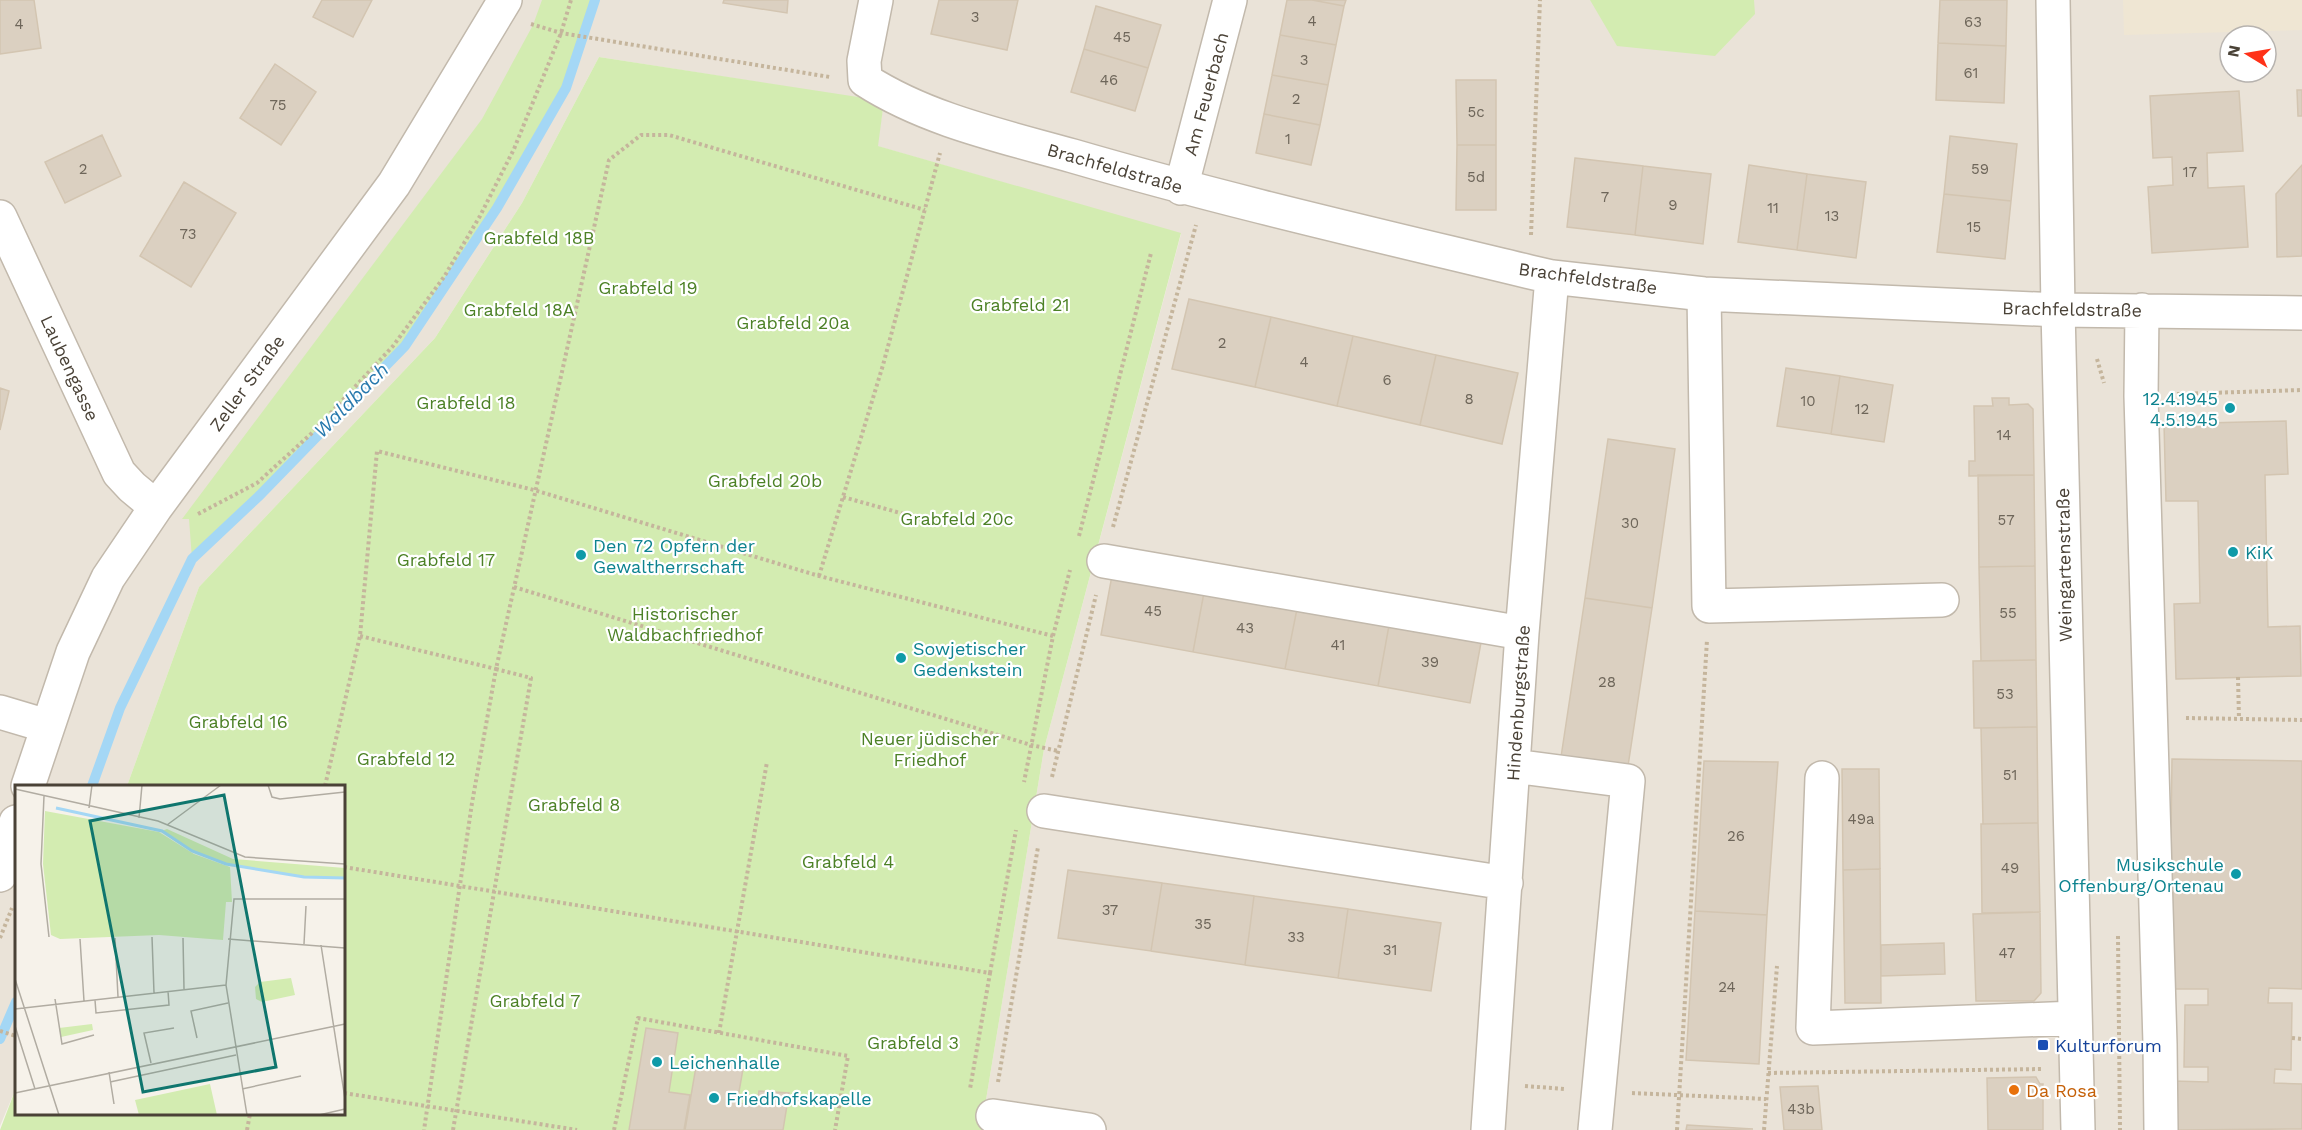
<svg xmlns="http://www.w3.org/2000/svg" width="2302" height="1130" viewBox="0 0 2302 1130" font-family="'Work Sans',sans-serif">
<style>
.residential{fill:#eae3d8;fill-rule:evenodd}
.education{fill:#efe6d3}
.green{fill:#d3ecb1}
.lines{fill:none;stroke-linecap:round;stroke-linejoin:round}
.stream{stroke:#a4d7f5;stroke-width:10}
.building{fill:#dbd0c1;stroke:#d3c5b1;stroke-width:1.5}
.minor-casing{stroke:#c2b9ac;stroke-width:36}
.path{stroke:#c5b59c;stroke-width:4;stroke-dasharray:3 3;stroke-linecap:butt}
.minor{stroke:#fff;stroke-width:33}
.culture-dot{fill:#0f9aa8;stroke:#fff;stroke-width:2}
.transit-dot{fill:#1a4fb4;stroke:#fff;stroke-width:2}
.food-dot{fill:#e8710a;stroke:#fff;stroke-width:2}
.labels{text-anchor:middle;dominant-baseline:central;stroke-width:4.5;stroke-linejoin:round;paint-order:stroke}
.number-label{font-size:15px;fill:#6e665a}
.street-label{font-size:18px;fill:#4a4237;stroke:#fff}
.park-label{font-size:18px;fill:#4c8126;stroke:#fff}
.culture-label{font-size:18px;fill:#0d838f;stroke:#fff;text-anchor:start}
.transit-label{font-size:18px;fill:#164399;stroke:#fff;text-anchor:start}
.food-label{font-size:18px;fill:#c56008;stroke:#fff;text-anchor:start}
.water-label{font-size:20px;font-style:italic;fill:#2779ad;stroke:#fff}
.inset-river{fill:none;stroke:#a4d7f5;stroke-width:3}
.inset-road{fill:none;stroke:#b1aca2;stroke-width:1.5}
.view{fill:#0f766e;fill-opacity:0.15;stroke:#0f766e;stroke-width:3}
.inset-edge{fill:none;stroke:#4a4237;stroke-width:3}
</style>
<rect width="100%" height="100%" fill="#f6f2ea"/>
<path class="residential" d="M0 0H2302V1130H981L1044 749 1181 234 877 146 884 102 599 57 522 203 435 338 199 587 127 786H16V1088L0 1126ZM2230 36H2266V72H2230Z"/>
<path class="education" d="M2123 0H2302V30L2124 35Z"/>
<path class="green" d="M542 0H595L566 88 497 208 405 346 260 495 192 559 189 519H182L482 119 533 25Z
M1590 0H1754L1755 14 1715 56 1617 46Z
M599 57 884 101 878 146 1181 233 1044 749 981 1130H0L16 1088V1114H344V786H127L199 587 435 338 522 203Z"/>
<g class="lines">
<path class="stream" d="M92 786 120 708 192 559 260 495 405 346 497 208 566 88 595 0
M0 1039 16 1002"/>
</g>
<path class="building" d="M0 0H34L41 48 0 54Z
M322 0H372L353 37 313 17Z
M724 0H788L787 13 723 3Z
M939 0H1018L1007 50 931 34Z
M1287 0H1312L1344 6 1336 45 1280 35Z
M1312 0H1346L1344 6Z
M1940 0H2007L2006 46 1938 43Z
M1096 6 1161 25 1148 68 1084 49Z
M1280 35 1336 45 1328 85 1272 75Z
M1938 43 2006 46 2004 103 1936 100Z
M1084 49 1148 68 1135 111 1071 92Z
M275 64 316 92 281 145 240 118Z
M1272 75 1328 85 1320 125 1264 114Z
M1456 80H1496V145H1457Z
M2297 90H2302V116H2298Z
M2239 91 2243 151 2207 153 2208 188 2244 186 2248 247 2152 253 2148 187 2173 185 2172 157 2153 158 2150 96Z
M1264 114 1320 125 1311 165 1256 153Z
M102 135 121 176 65 203 45 162Z
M1950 136 2017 144 2011 201 1944 194Z
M1457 145H1496V210H1456Z
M1575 158 1643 166 1635 235 1567 227Z
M1749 165 1807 174 1797 250 1738 242Z
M2302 165V256L2277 257 2276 194Z
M1643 166 1711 174 1703 244 1635 235Z
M1807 174 1866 182 1856 258 1797 250Z
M184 182 236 213 191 287 140 256Z
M1944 194 2011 201 2005 259 1937 252Z
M1189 299 1271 317 1255 387 1172 369Z
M1271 317 1353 336 1337 406 1255 387Z
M1353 336 1436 355 1420 425 1337 406Z
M1436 355 1518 373 1502 444 1420 425Z
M1786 368 1840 376 1831 434 1777 426Z
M1840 376 1893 385 1884 442 1831 434Z
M0 388 9 391 0 430Z
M1992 398H2009V405L2028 404 2033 409 2034 475 1969 476V461H1975L1974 406H1993Z
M2286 421 2288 474 2265 475 2268 627 2300 626 2301 676 2176 679 2174 604 2200 603 2198 501H2166L2164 424Z
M1608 439 1675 449 1652 608 1585 598Z
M1978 475H2034L2035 566 1979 567Z
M2035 566 2036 660 1981 661 1979 567Z
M1113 570 1205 587 1193 652 1101 635Z
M1205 587 1298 604 1285 669 1193 652Z
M1585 598 1652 608 1628 766 1561 757Z
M1298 604 1390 620 1378 686 1285 669Z
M1390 620 1482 637 1470 703 1378 686Z
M2036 660 2037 727 1974 728 1973 661Z
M2037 727 2038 823 1983 824 1981 728Z
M2172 759 2302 761V989L2269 988 2268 1003H2292L2291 1070 2275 1069 2274 1083 2302 1084V1129L2173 1130 2174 1081 2208 1082V1067H2184L2185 1005H2208V989H2169Z
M1704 761 1778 762 1767 915 1695 911Z
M1842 769H1879L1880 869 1843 870Z
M2038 823 2040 912 1982 913 1981 824Z
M1880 869 1881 1003H1845L1843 870Z
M1068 870 1162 883 1151 951 1058 938Z
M1162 883 1254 896 1245 965 1151 951Z
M1254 896 1348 909 1338 978 1245 965Z
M1348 909 1441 923 1431 991 1338 978Z
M1695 911 1767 915 1759 1064 1686 1060Z
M2040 912 2041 993 2034 1001H1976L1973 914Z
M1944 943 1945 974 1881 976V945Z
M646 1028 678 1033 669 1092 690 1095 684 1130H629Z
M697 1061 743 1069 737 1103 757 1105 759 1091 789 1093 783 1130H685Z
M2036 1077 2040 1084H2043V1130H1988L1987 1078Z
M1818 1086 1822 1130H1784L1780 1087Z
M1687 1125 1753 1129 1686 1130Z"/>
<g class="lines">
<defs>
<path id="minor" d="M876 0 864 61 865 80C927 120 1002 136 1073 156 1224 200 1377 235 1530 272L1552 277 1704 294 2058 310 2302 313
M2053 0 2058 310 2078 1130
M1181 188 1230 0
M0 217 119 473 132 487 156 507
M1704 294 1709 606 1942 600
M2142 310 2141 396 2160 1044 2161 1130
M1104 561 1522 633
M0 712 47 726
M1514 766 1628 781 1595 1130
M1822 778 1813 1028 2075 1018
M28 786 73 652 108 578 156 507 394 184 505 0
M1044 811 1506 883
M0 875 16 822
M993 1116 1089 1130
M1488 1130 1522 633 1552 277"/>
</defs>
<use href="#minor" class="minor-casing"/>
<path class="path" d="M531 24 561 33 830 77
M1531 235 1540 0
M2097 359 2104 383
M2177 394 2302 390
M843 497 904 514
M198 514 257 483 312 433 393 346 444 277 480 216 514 149 561 33 571 0
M1113 527 1196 225
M1079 536 1151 253
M819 576 883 365 940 153
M514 587 1031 745 1058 751
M360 636 496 669 472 803 424 1130
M1053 636 1070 570
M2238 677 2239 719
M2186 718 2302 720
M1052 777 1096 595
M325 786 360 636 377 451 534 490 819 576 1053 636 1024 782
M344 867 990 973 970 1089
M2118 936 2120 1130
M0 938 12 908
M990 973 1016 830
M0 1031 16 1036
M719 1033 767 762
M2292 1038 2302 1039
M1768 1073 2043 1069
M998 1082 1038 847
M1525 1086 1565 1089
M344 1093 577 1130
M1632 1093 1766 1099
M247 1130 250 1114
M453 1130 531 678 496 669 609 160 641 135H669L925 210
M614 1130 638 1018 848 1056 835 1130
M1677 1130 1707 640
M1764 1130 1777 966"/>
<use href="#minor" class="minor"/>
</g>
<g class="culture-dot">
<circle cx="2230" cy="408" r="6"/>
<circle cx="2233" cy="552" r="6"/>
<circle cx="581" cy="555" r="6"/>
<circle cx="901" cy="658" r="6"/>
<circle cx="2236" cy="874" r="6"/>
<circle cx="657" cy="1062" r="6"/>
<circle cx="714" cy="1098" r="6"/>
</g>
<rect class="transit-dot" x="2037" y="1039" width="12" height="12" rx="3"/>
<circle class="food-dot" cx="2014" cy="1090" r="6"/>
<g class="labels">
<g class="number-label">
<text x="975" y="17">3</text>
<text x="1312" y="21">4</text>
<text x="1973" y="22">63</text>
<text x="19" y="24">4</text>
<text x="1122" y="37">45</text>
<text x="1304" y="60">3</text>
<text x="1971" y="73">61</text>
<text x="1109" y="80">46</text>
<text x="1296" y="99">2</text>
<text x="278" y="105">75</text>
<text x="1476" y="112">5c</text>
<text x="1288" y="139">1</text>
<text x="83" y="169">2</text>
<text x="1980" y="169">59</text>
<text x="2190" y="172">17</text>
<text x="1476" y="177">5d</text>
<text x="1605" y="197">7</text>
<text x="1673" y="205">9</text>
<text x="1773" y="208">11</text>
<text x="1832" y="216">13</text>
<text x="1974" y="227">15</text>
<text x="188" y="234">73</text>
<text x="1222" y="343">2</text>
<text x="1304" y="362">4</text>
<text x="1387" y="380">6</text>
<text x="1469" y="399">8</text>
<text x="1808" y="401">10</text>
<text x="1862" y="409">12</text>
<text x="2004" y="435">14</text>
<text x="2006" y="520">57</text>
<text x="1630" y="523">30</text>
<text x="1153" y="611">45</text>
<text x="2008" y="613">55</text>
<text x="1245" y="628">43</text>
<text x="1338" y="645">41</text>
<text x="1430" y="662">39</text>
<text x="1607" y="682">28</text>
<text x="2005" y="694">53</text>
<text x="2010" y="775">51</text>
<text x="1861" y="819">49a</text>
<text x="1736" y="836">26</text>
<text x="2010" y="868">49</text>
<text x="1110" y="910">37</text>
<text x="1203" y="924">35</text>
<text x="1296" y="937">33</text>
<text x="1390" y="950">31</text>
<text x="2007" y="953">47</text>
<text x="1727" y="987">24</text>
<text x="1801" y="1109">43b</text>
</g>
<g class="street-label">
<text transform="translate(1206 94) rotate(-75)">Am Feuerbach</text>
<text transform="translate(1115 168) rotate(16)">Brachfeldstraße</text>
<text transform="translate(1588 278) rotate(8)">Brachfeldstraße</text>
<text transform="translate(2072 309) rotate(1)">Brachfeldstraße</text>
<text transform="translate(70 368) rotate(65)">Laubengasse</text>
<text transform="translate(247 383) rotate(-54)">Zeller Straße</text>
<text transform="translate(2064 565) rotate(-91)">Weingartenstraße</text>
<text transform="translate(1518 703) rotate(-86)">Hindenburgstraße</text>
</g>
<g class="park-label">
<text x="539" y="237">Grabfeld 18B</text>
<text x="648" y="287">Grabfeld 19</text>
<text x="1020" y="304">Grabfeld 21</text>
<text x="519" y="309">Grabfeld 18A</text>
<text x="793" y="322">Grabfeld 20a</text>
<text x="466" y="402">Grabfeld 18</text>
<text x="765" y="480">Grabfeld 20b</text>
<text x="957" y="518">Grabfeld 20c</text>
<text x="446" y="559">Grabfeld 17</text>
<text x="685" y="613">Historischer<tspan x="685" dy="21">Waldbachfriedhof</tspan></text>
<text x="238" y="721">Grabfeld 16</text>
<text x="930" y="738">Neuer jüdischer<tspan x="930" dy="21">Friedhof</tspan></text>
<text x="406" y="758">Grabfeld 12</text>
<text x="574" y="804">Grabfeld 8</text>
<text x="848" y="861">Grabfeld 4</text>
<text x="535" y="1000">Grabfeld 7</text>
<text x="913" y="1042">Grabfeld 3</text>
</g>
<g class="culture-label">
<text x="2218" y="398" text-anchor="end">12.4.1945<tspan x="2218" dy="21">4.5.1945</tspan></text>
<text x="593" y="545">Den 72 Opfern der<tspan x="593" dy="21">Gewaltherrschaft</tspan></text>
<text x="2245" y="552">KiK</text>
<text x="913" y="648">Sowjetischer<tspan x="913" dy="21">Gedenkstein</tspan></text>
<text x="2224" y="864" text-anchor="end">Musikschule<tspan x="2224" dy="21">Offenburg/Ortenau</tspan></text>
<text x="669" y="1062">Leichenhalle</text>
<text x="726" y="1098">Friedhofskapelle</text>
</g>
<g class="transit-label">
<text x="2055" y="1045">Kulturforum</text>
</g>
<g class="food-label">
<text x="2026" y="1090">Da Rosa</text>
</g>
<g class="water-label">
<text transform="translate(351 400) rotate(-45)">Waldbach</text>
</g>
</g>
<g transform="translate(15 785)">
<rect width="330" height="330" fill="#f6f2ea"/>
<path d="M30 26 144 47 179 69 215 82 217 117H211L208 155 144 150 45 154 36 150 28 79ZM152 44 218 74 330 83V93L289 92 211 79 177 66 147 46ZM276 193 280 210 247 217 241 214 240 202 245 197ZM77 239 78 245 46 252 44 243ZM195 299 202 330H124L120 315Z" fill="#d3ecb1"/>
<path class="inset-river" d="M41 23 147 46 177 66 211 79 289 92 330 93"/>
<path class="inset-road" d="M253 0 257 12 265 14 330 7M0 4 143 36 230 72 330 79M29 11 26 79 34 152M74 23 77 0M124 33 127 0M152 40 206 0M137 152 139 208M100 153 103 212M168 153 169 204M65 154 69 216M213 154 330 163M289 159 291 121M306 160 330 314M0 194 44 330M40 214 47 259 79 250M80 215 81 228 154 220 153 206M0 224 211 200M0 241 20 304M182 253 176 226 213 218M136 278 129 248 159 243M94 287 99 319M95 297 221 270M227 304 286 291M0 308 330 239M232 330 211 200 219 114H330M304 330 330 324"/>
<path class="view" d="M209 10 261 282 128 307 75 36Z"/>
<rect width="330" height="330" class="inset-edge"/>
</g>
<g transform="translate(2248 54) rotate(281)"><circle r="28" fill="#ffffff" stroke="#b7b3af" stroke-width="1.5"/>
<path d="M0-4.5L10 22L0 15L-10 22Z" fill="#ff3118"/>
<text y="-9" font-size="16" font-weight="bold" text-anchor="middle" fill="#4a4237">N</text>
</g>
</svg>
